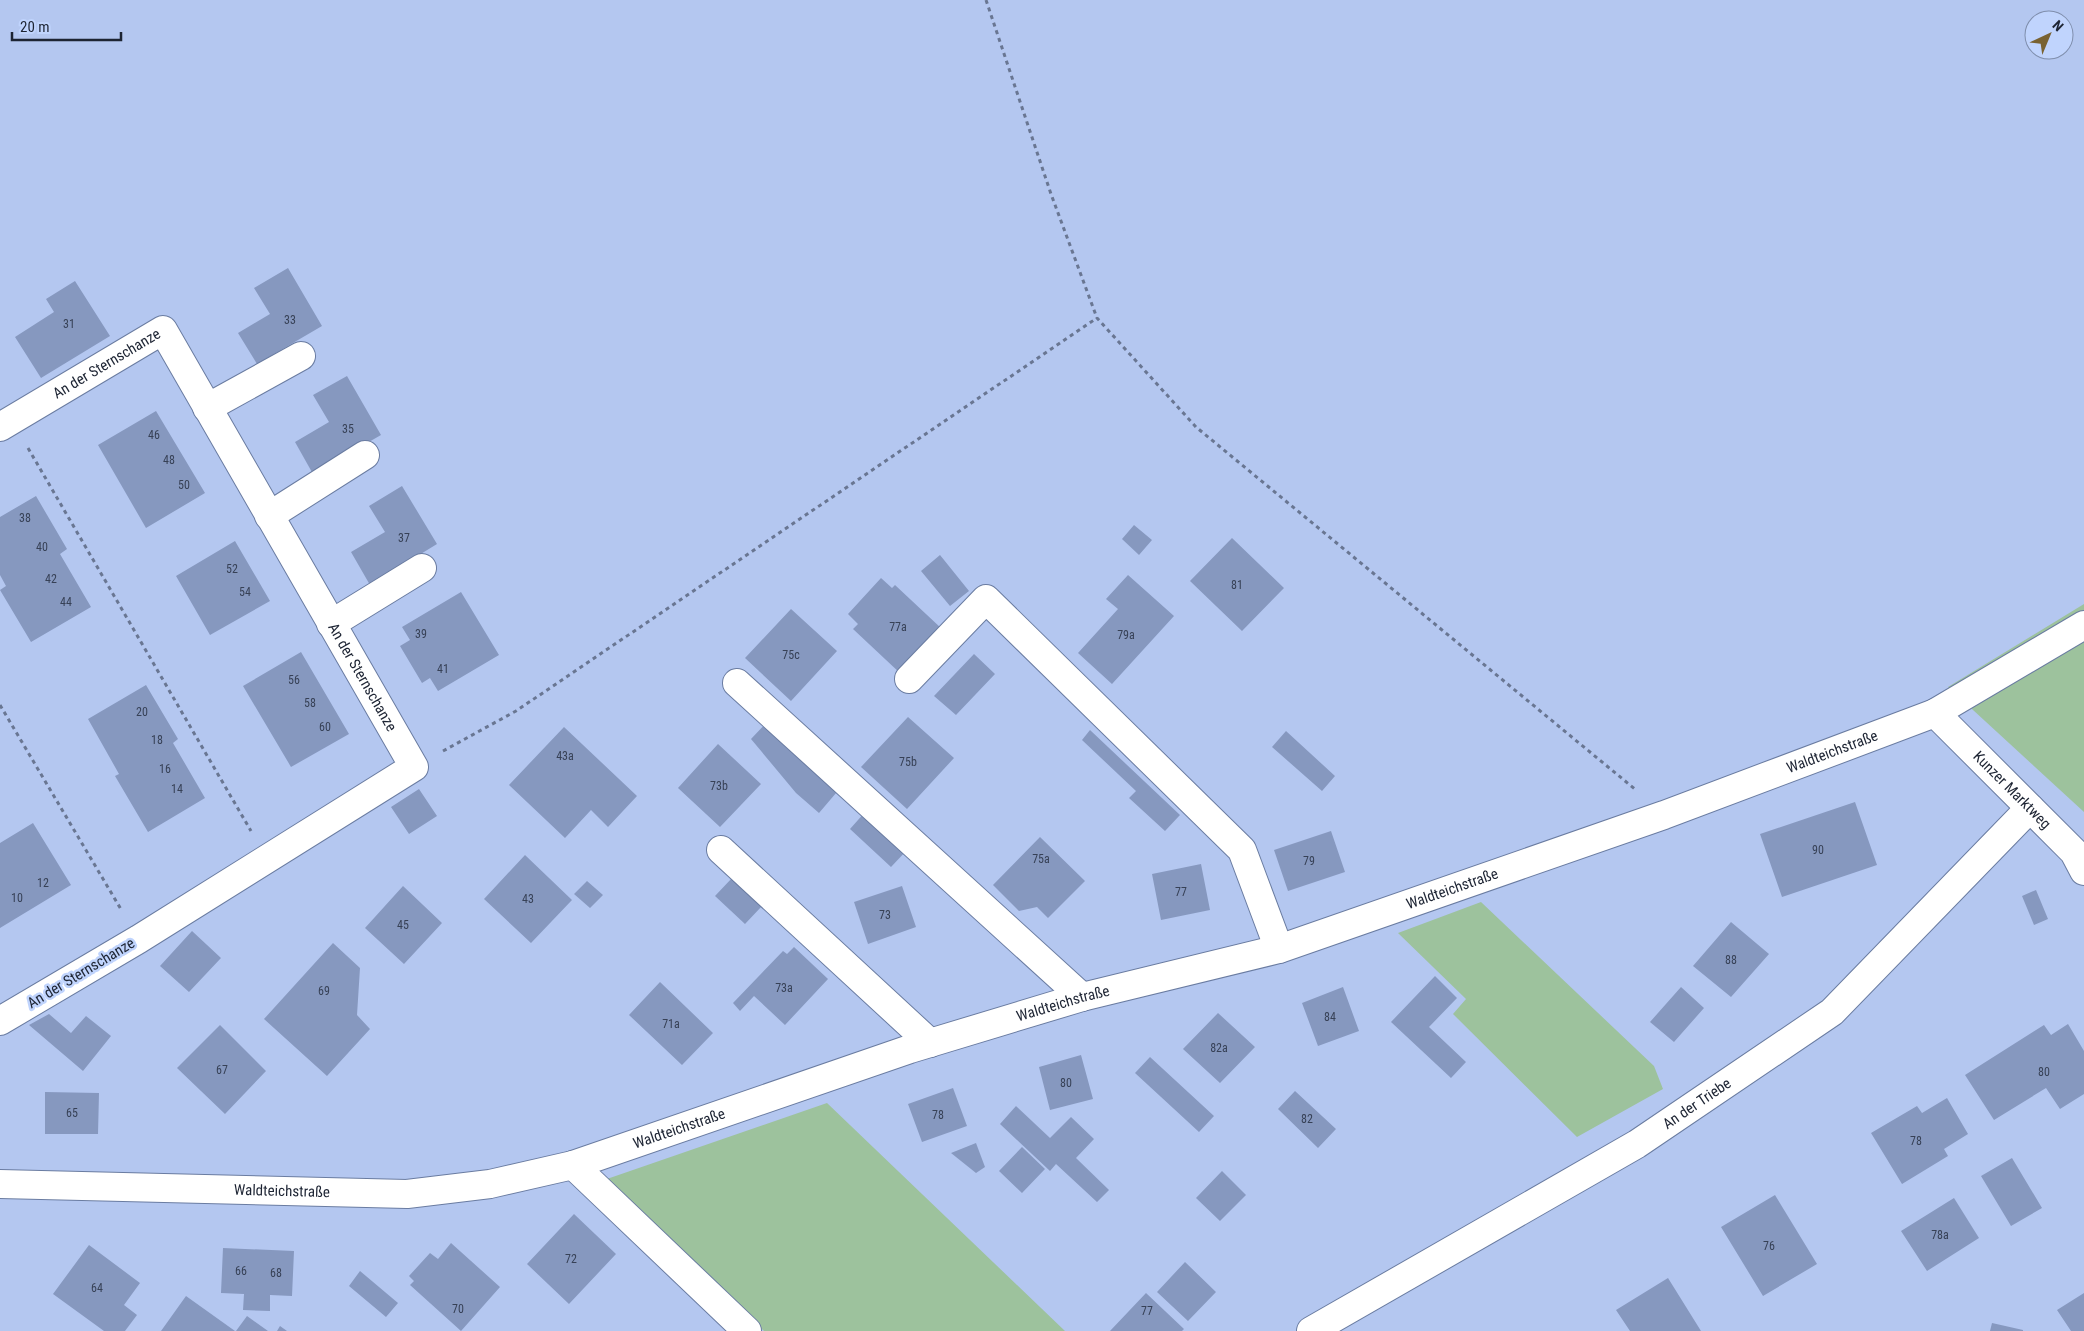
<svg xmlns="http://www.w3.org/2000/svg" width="2084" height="1331" viewBox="0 0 2084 1331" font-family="'Roboto Condensed',sans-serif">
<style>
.green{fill:#9dc29d}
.building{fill:#8698bf}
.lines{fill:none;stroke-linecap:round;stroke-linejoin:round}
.minor-casing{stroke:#6a7ca1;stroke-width:30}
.path{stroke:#697692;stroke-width:3;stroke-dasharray:4 4;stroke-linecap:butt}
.minor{stroke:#fff;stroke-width:28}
.labels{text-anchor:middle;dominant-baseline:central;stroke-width:5;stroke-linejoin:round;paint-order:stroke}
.number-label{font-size:12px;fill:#374156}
.street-label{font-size:15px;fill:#1d2433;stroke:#c0d4fd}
</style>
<rect width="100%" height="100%" fill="#b4c7f0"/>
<path class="green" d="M2084 604V812L1948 687Z
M1481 902 1654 1066 1663 1089 1577 1137 1453 1014 1466 999 1398 933Z
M827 1103 1065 1331H764L604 1180Z"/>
<path class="building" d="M288 268 322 326 257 364 238 333 270 314 254 288Z
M75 281 110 336 41 378 15 337 54 312 46 299Z
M347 376 381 435 313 474 295 442 329 422 313 395Z
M156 411 205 493 146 528 98 445Z
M402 486 437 544 370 585 351 552 385 532 369 506Z
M36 496 67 549 60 554 91 607 31 642 0 590 6 586 0 575V517Z
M1134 525 1152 540 1139 555 1122 539Z
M1232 538 1284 588 1242 631 1190 581Z
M235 541 270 601 210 635 176 576Z
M940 555 969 591 950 606 921 571Z
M1128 575 1174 616 1112 684 1078 653 1118 609 1106 599Z
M881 578 892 588 895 585 942 629 901 674 853 629 858 624 848 614Z
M461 592 499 655 438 691 430 678 422 683 400 646 410 640 402 627Z
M791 609 837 651 791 701 745 658Z
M301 652 349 734 291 767 243 686Z
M974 654 995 674 956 715 934 696Z
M146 685 178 739 173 743 205 798 148 832 115 776 119 774 88 719Z
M908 717 954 758 907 809 861 767Z
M768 721 842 786 819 813 796 793 751 739Z
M564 727 637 796 608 827 591 810 565 838 509 785Z
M1090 730 1180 815 1165 831 1129 798 1136 791 1082 740Z
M1286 731 1335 776 1322 791 1272 747Z
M718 744 761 784 720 827 678 788Z
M419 789 437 816 409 834 391 807Z
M1855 802 1877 865 1782 897 1760 834Z
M866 811 907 850 891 867 850 829Z
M33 823 71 885 0 928V843Z
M1331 831 1345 872 1288 891 1274 850Z
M1040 837 1085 881 1048 918 1037 907 1019 911 993 885Z
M525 855 572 900 531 943 484 899Z
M1201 864 1210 910 1161 920 1152 874Z
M732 878 762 906 745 924 715 896Z
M587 881 603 895 590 908 574 894Z
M403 886 442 923 404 964 365 928Z
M902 886 916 927 868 944 854 902Z
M2036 890 2048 919 2034 925 2022 896Z
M1731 922 1769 954 1731 997 1693 966Z
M192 931 221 958 189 992 160 966Z
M333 943 360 968 357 1015 370 1029 327 1076 264 1019Z
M794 947 828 979 785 1025 754 996 740 1011 733 1003 783 951 787 954Z
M1435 976 1457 998 1429 1027 1466 1062 1451 1078 1391 1022Z
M660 982 713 1033 682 1065 629 1015Z
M1343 987 1359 1031 1318 1046 1302 1003Z
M1681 987 1704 1008 1674 1042 1650 1022Z
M1218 1013 1255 1047 1220 1083 1183 1049Z
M49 1014 71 1033 86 1016 111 1036 83 1071 29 1025Z
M2068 1024 2084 1051V1094L2060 1109 2046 1088 1994 1120 1965 1075 2044 1025 2051 1035Z
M220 1025 266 1071 225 1114 177 1068Z
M1081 1055 1093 1099 1050 1110 1039 1067Z
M1150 1057 1214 1116 1199 1132 1135 1073Z
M953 1088 967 1126 922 1142 908 1104Z
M1295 1091 1336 1129 1318 1148 1278 1109Z
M45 1092 99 1093 98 1134H45Z
M1947 1098 1968 1134 1944 1149 1948 1156 1902 1184 1871 1133 1917 1106 1922 1113Z
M1016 1106 1050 1138 1071 1117 1094 1139 1076 1158 1109 1190 1097 1202 1056 1164 1050 1171 1000 1124Z
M976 1143 985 1167 976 1173 951 1153Z
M1022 1147 1045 1169 1022 1193 999 1171Z
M2012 1158 2042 1208 2011 1226 1981 1176Z
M1222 1171 1246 1195 1220 1221 1196 1198Z
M1775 1195 1817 1264 1763 1296 1721 1227Z
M1954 1198 1979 1238 1927 1271 1901 1231Z
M574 1214 616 1254 569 1304 527 1264Z
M451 1243 500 1287 461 1331 410 1285 414 1281 409 1276 430 1253 438 1259Z
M89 1245 140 1283 124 1305 137 1315 125 1331H104L53 1294Z
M223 1248 294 1251 292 1296 270 1295V1311L243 1310 244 1294 221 1293Z
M1185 1262 1216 1292 1188 1321 1157 1292Z
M360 1271 398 1303 386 1317 349 1286Z
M1668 1278 1701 1331H1630L1616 1310Z
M1146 1293 1184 1329 1182 1331H1110Z
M2084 1293V1331H2071L2057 1310Z
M186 1296 235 1331H161Z
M247 1316 268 1331H236Z
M1992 1323 2023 1330V1331H1990Z
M280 1326 287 1331H277Z"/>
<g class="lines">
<defs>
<g id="minor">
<path d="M207 408 301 356"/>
<path id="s1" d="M0 427 163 330 414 767 139 939 0 1021"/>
<path d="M269 516 365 455"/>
<path d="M331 624 422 568"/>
<path d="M909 679 986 599 1242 850 1279 949"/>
<path d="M737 683 1082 997"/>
<path id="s2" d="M1935 713 2074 852 2084 871"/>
<path d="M721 850 930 1043"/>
<path d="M573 1165 747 1331"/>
<path id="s3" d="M0 1184 407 1194 490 1184 573 1165 910 1049 1082 997 1279 949 1664 815 1935 713 2084 625"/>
<path id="s4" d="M1311 1331 1637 1144 1832 1012 2030 808"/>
</g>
</defs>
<use href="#minor" class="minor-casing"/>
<path class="path" d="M986 0 1051 194 1097 318 1196 427 1636 790
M28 448 251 831
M0 705 122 911
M443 751 516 711 1097 318"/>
<use href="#minor" class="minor"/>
</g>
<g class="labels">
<g class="number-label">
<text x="290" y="320">33</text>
<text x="69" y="324">31</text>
<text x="348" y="429">35</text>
<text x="154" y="435">46</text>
<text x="169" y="460">48</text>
<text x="184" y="485">50</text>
<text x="25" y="518">38</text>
<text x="404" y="538">37</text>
<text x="42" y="547">40</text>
<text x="232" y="569">52</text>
<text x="51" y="579">42</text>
<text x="1237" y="585">81</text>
<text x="245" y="592">54</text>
<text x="66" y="602">44</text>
<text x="898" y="627">77a</text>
<text x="421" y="634">39</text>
<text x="1126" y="635">79a</text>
<text x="791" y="655">75c</text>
<text x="443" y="669">41</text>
<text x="294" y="680">56</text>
<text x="310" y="703">58</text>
<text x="142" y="712">20</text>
<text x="325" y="727">60</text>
<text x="157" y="740">18</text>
<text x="565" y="756">43a</text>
<text x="908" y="762">75b</text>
<text x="165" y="769">16</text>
<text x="719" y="786">73b</text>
<text x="177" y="789">14</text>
<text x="1818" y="850">90</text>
<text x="1041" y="859">75a</text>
<text x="1309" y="861">79</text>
<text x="43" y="883">12</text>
<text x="1181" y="892">77</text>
<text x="17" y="898">10</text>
<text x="528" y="899">43</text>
<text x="885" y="915">73</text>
<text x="403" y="925">45</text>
<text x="1731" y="960">88</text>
<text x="784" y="988">73a</text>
<text x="324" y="991">69</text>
<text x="1330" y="1017">84</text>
<text x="671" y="1024">71a</text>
<text x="1219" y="1048">82a</text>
<text x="222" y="1070">67</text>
<text x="2044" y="1072">80</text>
<text x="1066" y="1083">80</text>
<text x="72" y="1113">65</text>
<text x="938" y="1115">78</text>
<text x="1307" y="1119">82</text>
<text x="1916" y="1141">78</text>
<text x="1940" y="1235">78a</text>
<text x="1769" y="1246">76</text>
<text x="571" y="1259">72</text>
<text x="241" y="1271">66</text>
<text x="276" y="1273">68</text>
<text x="97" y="1288">64</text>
<text x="458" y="1309">70</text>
<text x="1147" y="1311">77</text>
</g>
<g class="street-label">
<text stroke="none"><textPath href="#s1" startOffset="124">An der Sternschanze</textPath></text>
<text stroke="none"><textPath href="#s1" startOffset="590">An der Sternschanze</textPath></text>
<text stroke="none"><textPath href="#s3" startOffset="1902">Waldteichstraße</textPath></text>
<text stroke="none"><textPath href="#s2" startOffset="109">Kunzer Marktweg</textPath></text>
<text stroke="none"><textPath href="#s3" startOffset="1498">Waldteichstraße</textPath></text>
<text transform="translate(81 973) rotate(-31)">An der Sternschanze</text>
<text stroke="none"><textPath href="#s3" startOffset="1092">Waldteichstraße</textPath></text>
<text stroke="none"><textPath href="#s4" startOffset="448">An der Triebe</textPath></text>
<text stroke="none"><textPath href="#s3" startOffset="688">Waldteichstraße</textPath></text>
<text stroke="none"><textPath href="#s3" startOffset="282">Waldteichstraße</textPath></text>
</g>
</g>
<g transform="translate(2049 35) rotate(44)"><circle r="24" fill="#c0d4fd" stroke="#7f8eac"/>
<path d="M0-4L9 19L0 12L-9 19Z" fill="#796232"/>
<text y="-8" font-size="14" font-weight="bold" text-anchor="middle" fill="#1d2433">N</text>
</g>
<path d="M12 32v8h109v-8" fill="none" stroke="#1d2433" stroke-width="2.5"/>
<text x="20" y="32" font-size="15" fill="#1d2433" stroke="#c0d4fd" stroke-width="4" paint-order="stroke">20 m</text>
</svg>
